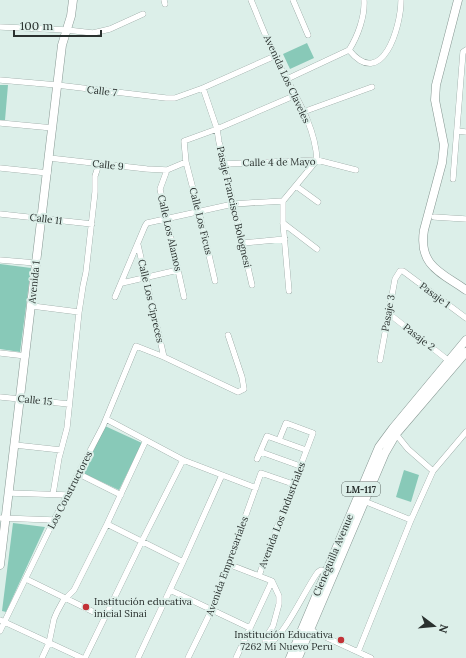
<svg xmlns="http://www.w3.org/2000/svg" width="466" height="658" viewBox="0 0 466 658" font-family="Lora,serif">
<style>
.green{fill:#88c9b8}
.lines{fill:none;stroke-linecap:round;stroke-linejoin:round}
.street-casing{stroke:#869792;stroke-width:6}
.secondary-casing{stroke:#869792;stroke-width:9}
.primary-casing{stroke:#869792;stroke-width:9}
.street{stroke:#fff;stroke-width:5.5}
.secondary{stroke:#fff;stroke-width:8}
.primary{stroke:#fff;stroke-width:8}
.poi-dot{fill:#c23237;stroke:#dcefe9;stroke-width:1.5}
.labels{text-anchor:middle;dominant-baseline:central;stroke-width:4;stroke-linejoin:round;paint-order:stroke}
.shield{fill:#dcefe9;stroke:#5f6a67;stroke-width:1}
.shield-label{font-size:9px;font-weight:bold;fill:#2a312f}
.street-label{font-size:10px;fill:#2a312f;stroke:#dcefe9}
.poi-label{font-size:10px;fill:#2a312f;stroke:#dcefe9;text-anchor:start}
</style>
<rect width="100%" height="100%" fill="#dcefe9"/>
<path class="green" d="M307 43 314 58 290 69 283 54Z
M0 85H8L5 120H0Z
M0 264 31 268 20 352 0 349Z
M105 426 142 443 119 490 83 473Z
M404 470 419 475 411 502 396 497Z
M13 523 45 527 6 612 2 611Z"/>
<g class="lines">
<defs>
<path id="street" d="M164 0 165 4
M251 0C259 19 266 38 275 56 291 90 315 122 317 160L283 201V223L289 291
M293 0 308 35
M0 27 67 30 93 33 110 29 143 14
M349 50C382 91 401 27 401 0
M349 50C358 36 365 16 364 0
M287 79 349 50
M0 80 57 85 166 98H175L203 88 275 56
M203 88 217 129 219 142 252 285
M303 112 372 87
M0 123 53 128
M458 131 466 132
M49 158 147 169 167 170 186 162 184 141 217 129 296 95
M186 162 199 212 215 281
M224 164 317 160 356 170
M0 168 48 173
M167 170 160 189 184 297
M453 179 463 52 466 50
M296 186 318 202
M0 214 92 224
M434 217 466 219
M283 223 317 249
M243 243 285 239
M138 245 164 357
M0 260 36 263
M122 283 178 270
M115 297 145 226 147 223 233 204 283 201
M32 306 79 312
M388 313 449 361
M0 353 26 356
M380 360 395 279 400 271H403L466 318
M0 397 69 404
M106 419 183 460 256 488
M395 433 408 449 433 471
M15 445 61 450
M261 452 300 466
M257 459 267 436 306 450
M79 474 121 495
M9 493 68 495
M53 494 59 458 67 428 79 312 83 286 86 272 95 192V176L99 164
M364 501 411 520
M0 518 54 520
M107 524 183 562
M228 564 259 576
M26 579 104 617
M272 581 279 596V604L273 626 265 639V641C268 642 269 643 271 642 285 635 307 586 318 572L321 570 326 572
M170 590 250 628
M0 620 82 658
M308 629 371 658
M0 631 54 520 103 426 136 346 164 357 238 392 244 389 242 377 228 335
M358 652 411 520 433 471 466 432
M42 658 49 643 54 619 57 612 63 601 74 590 107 524 146 440
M85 658 142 541 183 460
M138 658 183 562 222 475
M188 658 212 609 261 473 293 484
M236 658 272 581 259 576 261 570 313 433 286 423 279 440"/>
<path id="secondary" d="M0 565 62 45 71 16 73 0"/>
<path id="primary" d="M458 0 436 85 435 100 444 145 442 163 424 230C418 266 442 273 466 290
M290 658 379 447 393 428 466 340
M298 658 385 453 396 434 466 352"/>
</defs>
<use href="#street" class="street-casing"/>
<use href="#secondary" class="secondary-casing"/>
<use href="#primary" class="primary-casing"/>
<use href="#street" class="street"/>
<use href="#secondary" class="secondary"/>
<use href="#primary" class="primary"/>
</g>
<g class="poi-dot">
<circle cx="86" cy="607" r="4"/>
<circle cx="341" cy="640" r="4"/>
</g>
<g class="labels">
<rect class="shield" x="342" y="482" width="38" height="14" rx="3"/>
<g class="shield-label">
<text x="361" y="489">LM-117</text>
</g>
<g class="street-label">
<text transform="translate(287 79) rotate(65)">Avenida Los Claveles</text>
<text transform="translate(102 91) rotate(7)">Calle 7</text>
<text transform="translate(279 162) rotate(-1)">Calle 4 de Mayo</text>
<text transform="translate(108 165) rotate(6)">Calle 9</text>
<text transform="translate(234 207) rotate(77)">Pasaje Francisco Bolognesi</text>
<text transform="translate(46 219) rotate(7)">Calle 11</text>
<text transform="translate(201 221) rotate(76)">Calle Los Ficus</text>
<text transform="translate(170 233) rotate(77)">Calle Los Alamos</text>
<text transform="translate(34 282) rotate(-84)">Avenida 1</text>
<text transform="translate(435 295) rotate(37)">Pasaje 1</text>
<text transform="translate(151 301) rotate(77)">Calle Los Cipreces</text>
<text transform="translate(388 313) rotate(-80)">Pasaje 3</text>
<text transform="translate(419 337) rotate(38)">Pasaje 2</text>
<text transform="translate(35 400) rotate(6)">Calle 15</text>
<text transform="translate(70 490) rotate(-63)">Los Constructores</text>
<text transform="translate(282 515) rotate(-69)">Avenida Los Industriales</text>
<text transform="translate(333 555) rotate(-67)">Cieneguilla Avenue</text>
<text transform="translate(227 566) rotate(-70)">Avenida Empresariales</text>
</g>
<g class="poi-label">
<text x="94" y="601">Institución educativa<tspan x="94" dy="12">inicial Sinai</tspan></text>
<text x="333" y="634" text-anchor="end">Institución Educativa<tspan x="333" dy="12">7262 Mi Nuevo Peru</tspan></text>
</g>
</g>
<g transform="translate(434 626) rotate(106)" stroke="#dcefe9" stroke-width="3" paint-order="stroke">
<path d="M0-3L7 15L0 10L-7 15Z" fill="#2a312f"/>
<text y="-6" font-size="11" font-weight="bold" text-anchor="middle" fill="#2a312f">N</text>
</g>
<path d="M14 30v6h87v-6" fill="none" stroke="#2a312f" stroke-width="2"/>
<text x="20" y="30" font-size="12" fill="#2a312f" stroke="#dcefe9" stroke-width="3" paint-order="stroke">100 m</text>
</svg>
